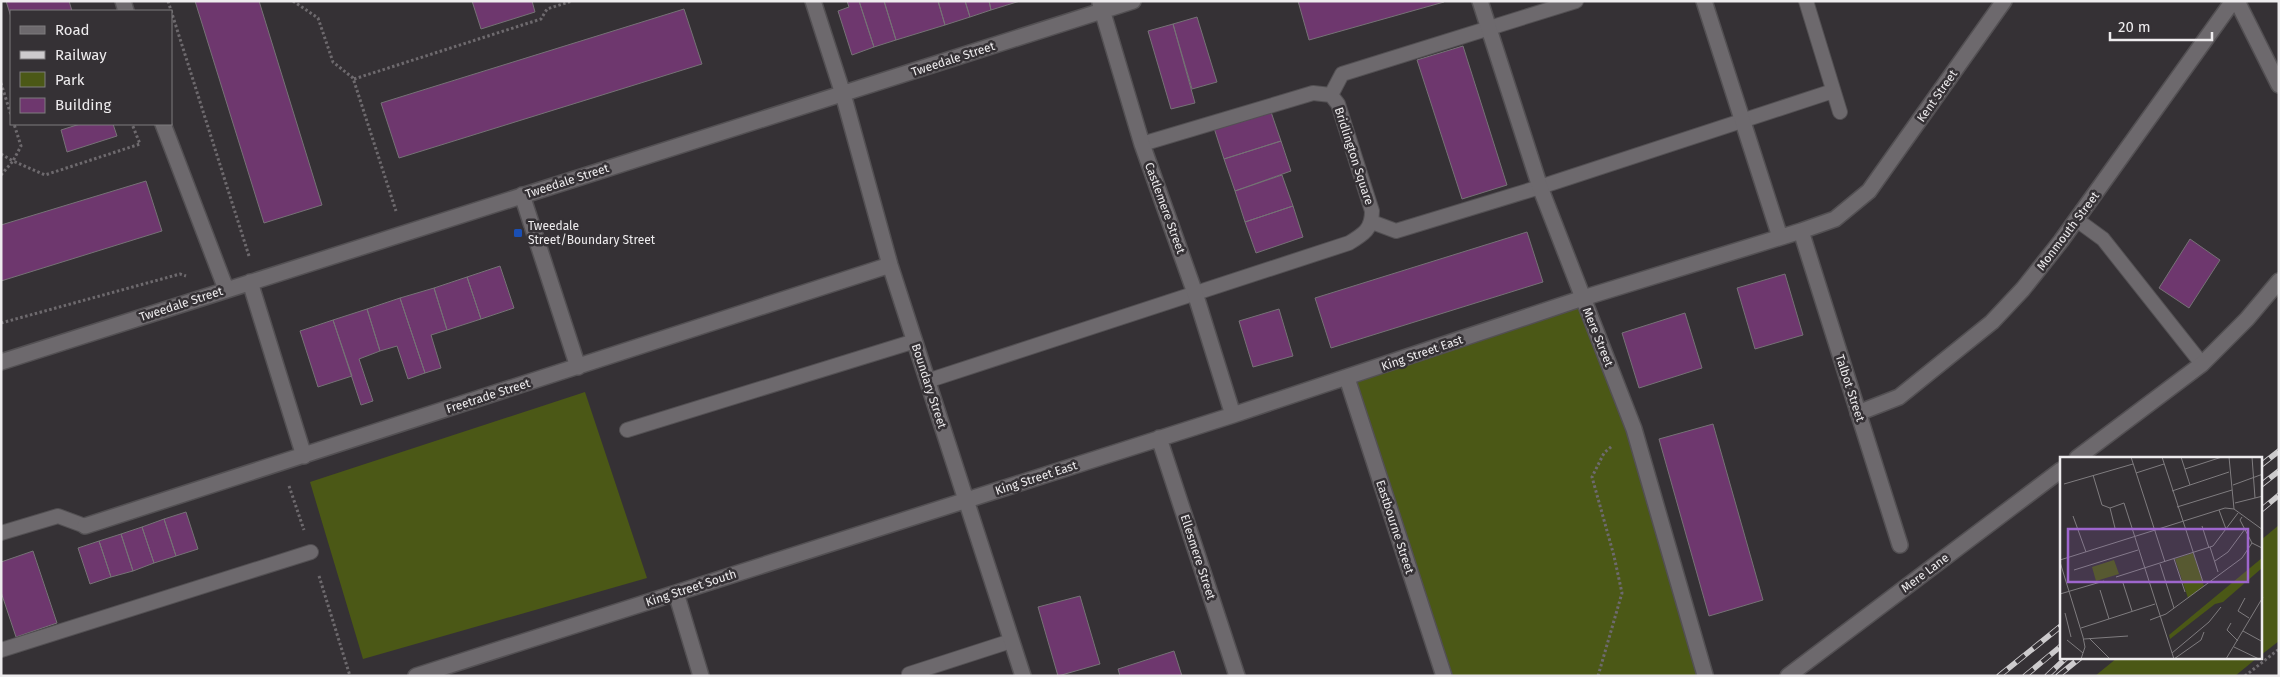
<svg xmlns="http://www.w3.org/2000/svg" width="2280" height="677" viewBox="0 0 2280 677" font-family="'Fira Sans',sans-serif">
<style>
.green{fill:#4b5816}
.building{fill:#6e376e;stroke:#767276}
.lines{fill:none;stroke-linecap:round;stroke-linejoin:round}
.lane-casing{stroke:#535053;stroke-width:16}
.street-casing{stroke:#535053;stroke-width:18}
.path{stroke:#6e6a6e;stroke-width:3;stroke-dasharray:2.5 2.5;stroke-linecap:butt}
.lane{stroke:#6d696d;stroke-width:14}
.street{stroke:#6d696d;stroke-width:15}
.rail-casing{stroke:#cdcbcd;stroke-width:5.5}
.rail{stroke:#353135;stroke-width:4;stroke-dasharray:11;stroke-linecap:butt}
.transit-dot{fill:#1a4fb4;stroke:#353135;stroke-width:2}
.labels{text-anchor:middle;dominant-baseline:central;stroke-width:5;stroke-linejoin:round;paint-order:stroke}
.street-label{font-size:12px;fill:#eeecee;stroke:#353135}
.poi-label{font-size:12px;fill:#eeecee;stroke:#353135;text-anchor:start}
.inset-road{fill:none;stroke:#7f7c7f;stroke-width:1}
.view{fill:#9e66cd;fill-opacity:0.15;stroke:#9e66cd;stroke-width:2.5}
.inset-edge{fill:none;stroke:#eeecee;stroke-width:2.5}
</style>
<rect width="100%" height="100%" fill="#353135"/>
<path class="green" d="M1578 306 1630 441 1703 676H1453L1355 382Z
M585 392 647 578 363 659 310 482Z
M2279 525V641L2261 655V540Z
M2117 658H2257L2235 676H2095Z"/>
<path class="building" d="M6 1H69L72 11H11V17Z
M195 1H259L322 205 264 223Z
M472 1H532L535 12 481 29Z
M847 1H859L874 47 852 55 838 11 849 7Z
M859 1H884L896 40 874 47Z
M884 1H938L945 25 896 40Z
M938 1H965L970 17 945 25Z
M965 1H989L991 10 970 17Z
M989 1H1020L991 10Z
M1298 1H1444V2L1309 40Z
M684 9 702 64 399 158 381 103Z
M1197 17 1217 82 1192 89 1173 24Z
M1173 24 1195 103 1171 109 1148 31Z
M1463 46 1507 185 1462 199 1417 60Z
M1270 109 1281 141 1224 159 1214 128Z
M80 124H113L117 136 67 152 61 130Z
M1281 141 1291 171 1235 191 1224 159Z
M1282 175 1293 206 1245 222 1235 191Z
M146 181 162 231 1 281V225Z
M1293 206 1303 237 1256 253 1245 222Z
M1527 232 1543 282 1331 348 1315 298Z
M2190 239 2220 260 2189 308 2159 288Z
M500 266 514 308 481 319 467 277Z
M1785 274 1803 335 1755 349 1737 288Z
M467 277 481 319 447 330 434 288Z
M434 288 447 330 431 335 441 368 425 373 400 298Z
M400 298 425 373 408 379 397 346 380 351 367 309Z
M367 309 380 351 359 359 373 401 361 405 333 320Z
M1279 309 1293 356 1253 367 1239 321Z
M1685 313 1702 368 1639 388 1622 333Z
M333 320 352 376 318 387 300 331Z
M1713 424 1763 600 1709 616 1659 439Z
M186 512 198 549 176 556 164 519Z
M164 519 176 556 154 563 142 527Z
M142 527 154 563 133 571 121 534Z
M121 534 133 571 111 577 99 541Z
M99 541 111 577 90 584 78 548Z
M33 551 57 623 16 637 1 592V562Z
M1080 596 1100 664 1058 676 1038 607Z
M1174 651 1182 676H1120L1118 669Z"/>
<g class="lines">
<defs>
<path id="lane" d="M1806 1 1840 112
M1331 95 1342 74 1576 1
M2077 220 2103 239 2202 364
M1372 222 1396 231 1540 187 1833 91
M927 381 1349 243C1364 234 1372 229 1372 211L1338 104 1331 95 1313 93 1142 144
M627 430 915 341
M1 533 58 516 85 526
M1 650 311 552
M909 674 1011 641"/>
<path id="street" d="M123 1 126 11
M813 1 843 94 890 265 1023 676
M1480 1 1540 187 1634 429 1705 675
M1704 1 1780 237
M2237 1 2279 85
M1100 3 1142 144 1195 293 1233 415
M163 124 226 289
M522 195 578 367
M1801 231 1900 545
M250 282 304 456
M1 362 1133 1
M1347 378 1444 676
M1858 413 1899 397 1992 322 2023 289 2061 241 2233 1
M1159 438 1237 676
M2077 458 2202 364 2247 319 2279 281
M85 526 890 265
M676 593 701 676
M416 676 1233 415 1583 298 1801 231 1835 219 1869 191 2004 1
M1788 676 2061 470"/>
</defs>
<use href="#lane" class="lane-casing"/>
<use href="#street" class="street-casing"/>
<path class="path" d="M168 1 249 256
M293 1 318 18 333 62 353 78 396 211
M354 79 541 19 547 9 572 1
M1 83 11 115
M1 154 13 161 21 146 14 124
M1 175 13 161 45 175 140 144 132 124
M1 323 180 274 186 276
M289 486 304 530
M319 576 350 676
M1598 676 1622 593 1614 556 1592 477 1604 453 1612 446
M2245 676 2279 649"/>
<use href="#lane" class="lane"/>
<use href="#street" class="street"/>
<defs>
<path id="rail" d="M2261 465 2279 451
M2261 485 2279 471
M2261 510 2279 495
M1999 676 2061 626
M2025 676 2061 646
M2047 676 2066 658
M2058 676 2080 658"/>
</defs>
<use href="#rail" class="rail-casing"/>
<use href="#rail" class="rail"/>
</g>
<rect class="transit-dot" x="513" y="228" width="10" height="10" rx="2.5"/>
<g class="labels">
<g class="street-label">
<text transform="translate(953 59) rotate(-18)">Tweedale Street</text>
<text transform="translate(1937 96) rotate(-55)">Kent Street</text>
<text transform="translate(1354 156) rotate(72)">Bridlington Square</text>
<text transform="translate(567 181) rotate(-18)">Tweedale Street</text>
<text transform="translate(1165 208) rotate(70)">Castlemere Street</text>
<text transform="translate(2068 231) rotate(-53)">Monmouth Street</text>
<text transform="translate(181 304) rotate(-18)">Tweedale Street</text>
<text transform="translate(1598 337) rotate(68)">Mere Street</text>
<text transform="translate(1422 353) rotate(-19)">King Street East</text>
<text transform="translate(929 386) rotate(72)">Boundary Street</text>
<text transform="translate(1850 388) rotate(72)">Talbot Street</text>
<text transform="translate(488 396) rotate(-18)">Freetrade Street</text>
<text transform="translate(1036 478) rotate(-18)">King Street East</text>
<text transform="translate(1395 527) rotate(72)">Eastbourne Street</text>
<text transform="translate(1198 557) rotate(72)">Ellesmere Street</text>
<text transform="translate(1925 573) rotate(-37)">Mere Lane</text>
<text transform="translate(691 588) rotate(-18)">King Street South</text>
</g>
<g class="poi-label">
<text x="528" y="226">Tweedale<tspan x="528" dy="14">Street/Boundary Street</tspan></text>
</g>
</g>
<g transform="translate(2060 457)">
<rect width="202" height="202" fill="#353135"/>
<path d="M133 96 144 129 128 141 115 102ZM202 101V111L163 145 155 147 110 182 109 178ZM54 103 59 117 36 124 32 110Z" fill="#4b5816"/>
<path class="inset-road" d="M71 0 105 105M102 0 143 125M121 0 130 28M169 0 174 52 203 73M192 0 195 41M125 12 162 0M76 16 104 7M33 18 42 48 50 51 64 46 114 202M4 27 73 7M173 28 203 17M112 34 169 15M175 46 203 39M117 50 172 33M50 51 55 71M159 53 166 72M13 59 26 95M182 60 180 63 192 86 202 91M142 69 149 91M150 90 158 115M114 102 125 135M0 103 165 51 174 52M155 104 168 95 185 72M0 105 23 180 25 190 21 202M100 107 114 151M14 113 78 93M56 120 153 89 178 56M63 126 72 154M40 133 49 162M0 137 44 124M185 141 178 154 189 161M5 156 11 180M90 163 106 157 182 101 192 86M171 166 167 173 178 184M21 171 95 147M183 174 203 185M29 181 50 202M24 182 68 179M7 183 23 196M174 190 199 202M112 196 149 165 161 150M114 202 141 183 144 175M166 202 203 140"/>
<path class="view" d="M8 72H188V125H8Z"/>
<rect width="202" height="202" class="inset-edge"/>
</g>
<rect width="2280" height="677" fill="none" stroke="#eeecee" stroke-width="5"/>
<rect x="10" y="10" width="162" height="115" fill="#353135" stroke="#7f7c7f"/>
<rect x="20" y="26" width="25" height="8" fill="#6d696d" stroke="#7f7c7f"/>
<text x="55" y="35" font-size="15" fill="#eeecee">Road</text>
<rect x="20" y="51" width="25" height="8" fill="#cdcbcd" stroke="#7f7c7f"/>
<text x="55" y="60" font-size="15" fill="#eeecee">Railway</text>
<rect x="20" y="72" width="25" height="15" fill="#4b5816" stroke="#7f7c7f"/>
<text x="55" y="85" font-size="15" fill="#eeecee">Park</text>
<rect x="20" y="98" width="25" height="15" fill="#6e376e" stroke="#7f7c7f"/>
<text x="55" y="110" font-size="15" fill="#eeecee">Building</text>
<path d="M2110 32v8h102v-8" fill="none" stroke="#eeecee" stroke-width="2.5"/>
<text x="2118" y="32" font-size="15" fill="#eeecee" stroke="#353135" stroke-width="4" paint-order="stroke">20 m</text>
</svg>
